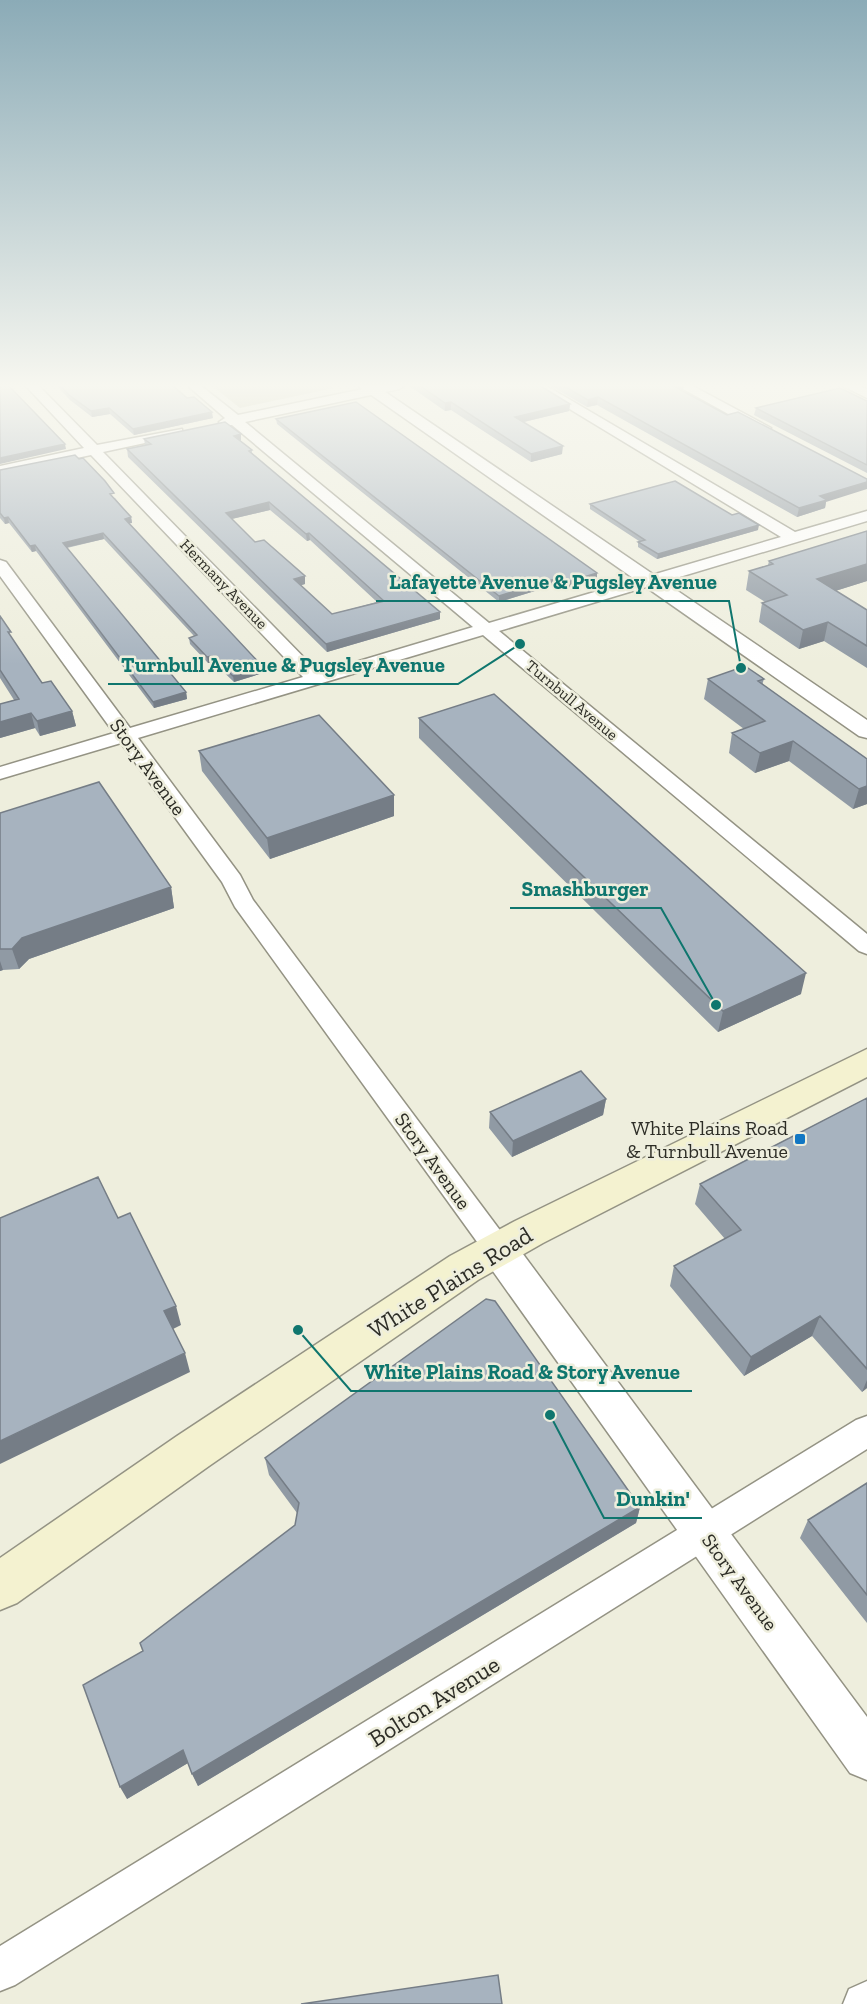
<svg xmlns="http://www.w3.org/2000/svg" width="867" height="2004" viewBox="0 0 867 2004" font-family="'Zilla Slab',serif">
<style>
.green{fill:#c2c1a0}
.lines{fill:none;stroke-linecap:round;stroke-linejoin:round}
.minor-casing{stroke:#949384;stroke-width:3}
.tertiary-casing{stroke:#949384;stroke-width:3}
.secondary-casing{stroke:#949384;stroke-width:3}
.minor{fill:#fff;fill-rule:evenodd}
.tertiary{fill:#fff;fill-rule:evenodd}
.secondary{fill:#f4f2d0;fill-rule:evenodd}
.wall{fill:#909aa4;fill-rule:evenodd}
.shaded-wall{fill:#757d86}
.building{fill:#a7b3bf;stroke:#757d86;stroke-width:1.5;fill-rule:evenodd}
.poi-dot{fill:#1277c3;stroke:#eed;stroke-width:2}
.labels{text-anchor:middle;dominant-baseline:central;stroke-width:5;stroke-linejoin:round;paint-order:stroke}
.far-street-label{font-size:16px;fill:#2d2d26;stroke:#eed}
.street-label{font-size:20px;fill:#2d2d26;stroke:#eed}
.poi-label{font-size:20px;fill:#2d2d26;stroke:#eed;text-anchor:end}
.near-street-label{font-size:24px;fill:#2d2d26;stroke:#eed}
.leader{fill:none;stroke:#0f766e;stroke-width:2}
.callout-dot{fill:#0f766e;stroke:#eed;stroke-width:2}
.callout-label{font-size:21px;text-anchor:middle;font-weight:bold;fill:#0f766e;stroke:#eed;stroke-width:5;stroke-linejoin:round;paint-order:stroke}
</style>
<rect width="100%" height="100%" fill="#eed"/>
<path class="green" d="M211 385H330L334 388 240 408Z"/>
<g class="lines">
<defs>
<path id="minor" d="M25 385H38L97 445 182 429V435L103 452 319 673 473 627 232 425H221L219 422 225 418 187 385H200L238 415 382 385H405L399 389 245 422 489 623 781 537 530 385H545L795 532 867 511V521L499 631 867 934V954L859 951 483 635 138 738 240 875 253 900 508 1241 512 1249 508 1257 498 1261 488 1257 235 907 222 882 121 743 0 779V767L114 733 0 576V560L6 562 130 728 303 677 91 455 0 474V466L84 448Z
M676 385H691L771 428 769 431H759Z
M841 385H857L867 389V398Z
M867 1416V1449L15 1985 0 1991V1946L856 1420Z
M867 1981V2004H843L849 1989Z"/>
<path id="tertiary" d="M357 385H375L867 720V738L859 736Z
M498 1234 511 1238 867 1717V1780L850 1773 485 1260 480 1249 485 1238Z"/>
<path id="secondary" d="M867 1049V1077L543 1243 478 1280 209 1466 17 1603 0 1610V1558L177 1436 450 1256 515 1221Z"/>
</defs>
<use href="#minor" class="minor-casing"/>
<use href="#tertiary" class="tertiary-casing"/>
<use href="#secondary" class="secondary-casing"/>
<use href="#minor" class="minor"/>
<use href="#tertiary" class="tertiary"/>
<use href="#secondary" class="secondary"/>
</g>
<path class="wall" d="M56 385H172L213 418 134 435 110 414 92 417 70 400Z
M408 385H539L570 404 569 411 524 422 562 454 531 462 451 410 445 411Z
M549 385H684L683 391 826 502 825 508 797 517 597 405 587 407Z
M867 401V473L754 415 756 408Z
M276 419 597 579 567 588 561 583 499 602 277 424Z
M144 439 241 441 252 450V453L440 619 327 652 128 457 127 449 145 445ZM270 510 307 541 310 540 377 602 332 614 301 585 305 584 255 542 232 519Z
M0 470 115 498 131 517 132 523H129L263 667V673L234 682 213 662 208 663 190 644 189 638 194 636 104 539 67 548 186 692 187 699 154 708 36 551 32 552 9 523 5 524 0 518Z
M590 504 758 530 657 559 638 547V542L639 541 590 509Z
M867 531V581L835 591 867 610V668L824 641 799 649 759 622 762 603 765 602 746 590 749 571 768 565 769 561Z
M0 616 12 639 42 683 72 711 76 726 40 736 35 728 0 738V704L14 700 0 678Z
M708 679H764L762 685 867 759V804L853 809 789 761 755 773 729 753 732 733 744 729 704 699Z
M419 718 801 994 718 1032 419 738Z
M199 751 394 795V816L270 859 202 771Z
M0 813 171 887 174 908 29 959 19 969 3 970 0 971Z
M867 1098V1388L862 1392 812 1336 744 1376 670 1286 674 1266 725 1239 695 1204 700 1184Z
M606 1099 603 1115 512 1157 489 1128 490 1112Z
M265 1458 640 1507 636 1523 198 1786 188 1763 127 1799 143 1651 295 1525 297 1513 269 1475Z
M867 1483V1623L800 1538 808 1520Z"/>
<path class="shaded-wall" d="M680 385H684L683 391 673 386Z
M700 385H710L700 387Z
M598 397 597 405 587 407 588 400Z
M451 402V410L445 411V403Z
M570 404 569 411 515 424V417Z
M109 408 110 414 92 417 91 411Z
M212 412 213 418 134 435 133 429Z
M241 434V441L234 436Z
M65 444 66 449 0 464V458Z
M563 446 562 454 531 462V454Z
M867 482V489L826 502 825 508 797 517 799 508 820 496Z
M269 502 270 510 227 520 226 513Z
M8 517 9 523 5 524 4 518Z
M131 517 132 523 126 524 125 519Z
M759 525 758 530 657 559 658 554Z
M103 533 104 539 64 548 63 543Z
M309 533 310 540 307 541 306 534Z
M35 545 36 551 32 552 30 546Z
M867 564V581L813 598 817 579Z
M597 573V579L567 588 568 582Z
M305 576V584L295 587 294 579Z
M561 577V583L499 602V596Z
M440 612V619L327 652 326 644Z
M828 622 824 641 799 649 803 630Z
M212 656 213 662 208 663 207 657Z
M263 667V673L234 682 233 676Z
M186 692 187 699 154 708 153 702Z
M72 711 76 726 40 736 37 721Z
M31 713 35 728 0 738V722Z
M793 741 789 761 755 773 760 753Z
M867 786V804L853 809 859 789Z
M394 795V816L270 859 267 838Z
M171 887 174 908 29 959 19 969 12 949 22 938Z
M0 961 3 970 0 971Z
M806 973 801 994 718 1032 723 1011Z
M606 1099 603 1115 512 1157 513 1141Z
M176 1306 181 1325 169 1331 164 1311Z
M820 1316 812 1336 744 1376 751 1357Z
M185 1353 190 1372 0 1464V1441Z
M867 1380V1388L862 1392Z
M640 1507 636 1523 198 1786 192 1774Z
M183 1750 188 1763 127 1799 120 1787Z"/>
<path class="building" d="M0 385H8L65 444 0 458Z
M60 385H172L187 398 194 397 212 412 133 429 109 408 91 411 69 395Z
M419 385H539L570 404 515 417 563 446 531 454 451 402 445 403Z
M562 385H680L673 386 727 415 738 412 867 479V482L820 496 827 500 799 508 598 397 588 400Z
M840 388 867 401V465L756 408Z
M356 402 597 573 568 582 561 577 499 596 276 419Z
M225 422 241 434 234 436 252 450 249 451 440 612 326 644 127 449 151 444 144 439ZM269 502 306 534 309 533 384 601 332 614 294 579 305 576 264 540 255 542 226 513Z
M75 455 79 459 83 458 105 481 114 493 110 494 131 517 125 519 263 667 233 676 212 656 207 657 189 638 197 635 103 533 63 543 186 692 153 702 35 545 30 546 8 517 4 518 0 513V470Z
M675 481 732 515 739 513 759 525 658 554 638 542 645 540 590 504Z
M867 531V564L817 579 867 610V646L828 622 803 630 762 603 787 595 749 571 773 564 769 561Z
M0 616 11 632H8L42 683 51 681 72 711 37 721 31 713 0 722V704L19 699 0 670Z
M745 666 764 679 758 681 867 759V786L859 789 793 741 760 753 732 733 765 721 708 679Z
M494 694 806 973 723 1011 419 718Z
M319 715 394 795 267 838 199 751Z
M99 782 171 887 22 938 12 949H0V813Z
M581 1071 606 1099 513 1141 490 1112Z
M867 1098V1369L820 1316 751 1357 674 1266 741 1230 700 1184Z
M98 1177 118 1218 130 1213 176 1306 164 1311 185 1353 0 1441V1218Z
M486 1299 495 1301 640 1507 192 1774 183 1750 120 1787 83 1685 143 1651 140 1643 295 1525 299 1503 265 1458Z
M867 1483V1595L808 1520Z
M498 1975 502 2004H301Z"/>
<linearGradient id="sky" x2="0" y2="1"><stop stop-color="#8babb7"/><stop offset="0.58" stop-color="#f7f7f0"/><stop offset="1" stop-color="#f7f7f0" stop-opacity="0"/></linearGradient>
<rect width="867" height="665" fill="url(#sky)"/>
<rect class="poi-dot" x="794" y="1133" width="12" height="12" rx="3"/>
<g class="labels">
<g class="far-street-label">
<text transform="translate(224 584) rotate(46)">Hermany Avenue</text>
<text transform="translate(572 700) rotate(40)">Turnbull Avenue</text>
</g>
<g class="street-label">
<text transform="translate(148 767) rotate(54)">Story Avenue</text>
<text transform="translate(433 1161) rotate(54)">Story Avenue</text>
<text transform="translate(740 1582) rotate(54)">Story Avenue</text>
</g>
<g class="poi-label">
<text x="788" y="1128">White Plains Road<tspan x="788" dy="23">&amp; Turnbull Avenue</tspan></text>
</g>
<g class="near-street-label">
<text transform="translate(450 1282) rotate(-32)">White Plains Road</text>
<text transform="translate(434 1701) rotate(-32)">Bolton Avenue</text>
</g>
</g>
<path class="leader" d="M741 668L729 601H376M520 644L458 684H108M716 1005L661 908H510M298 1330L351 1391H692M550 1415L604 1518H702"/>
<g class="callout-dot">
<circle cx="741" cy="668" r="6"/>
<circle cx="520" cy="644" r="6"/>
<circle cx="716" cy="1005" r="6"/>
<circle cx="298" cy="1330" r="6"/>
<circle cx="550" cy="1415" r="6"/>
</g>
<g class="callout-label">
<text x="553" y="589">Lafayette Avenue &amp; Pugsley Avenue</text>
<text x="283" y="672">Turnbull Avenue &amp; Pugsley Avenue</text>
<text x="585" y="896">Smashburger</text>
<text x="522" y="1379">White Plains Road &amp; Story Avenue</text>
<text x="653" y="1506">Dunkin'</text>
</g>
</svg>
